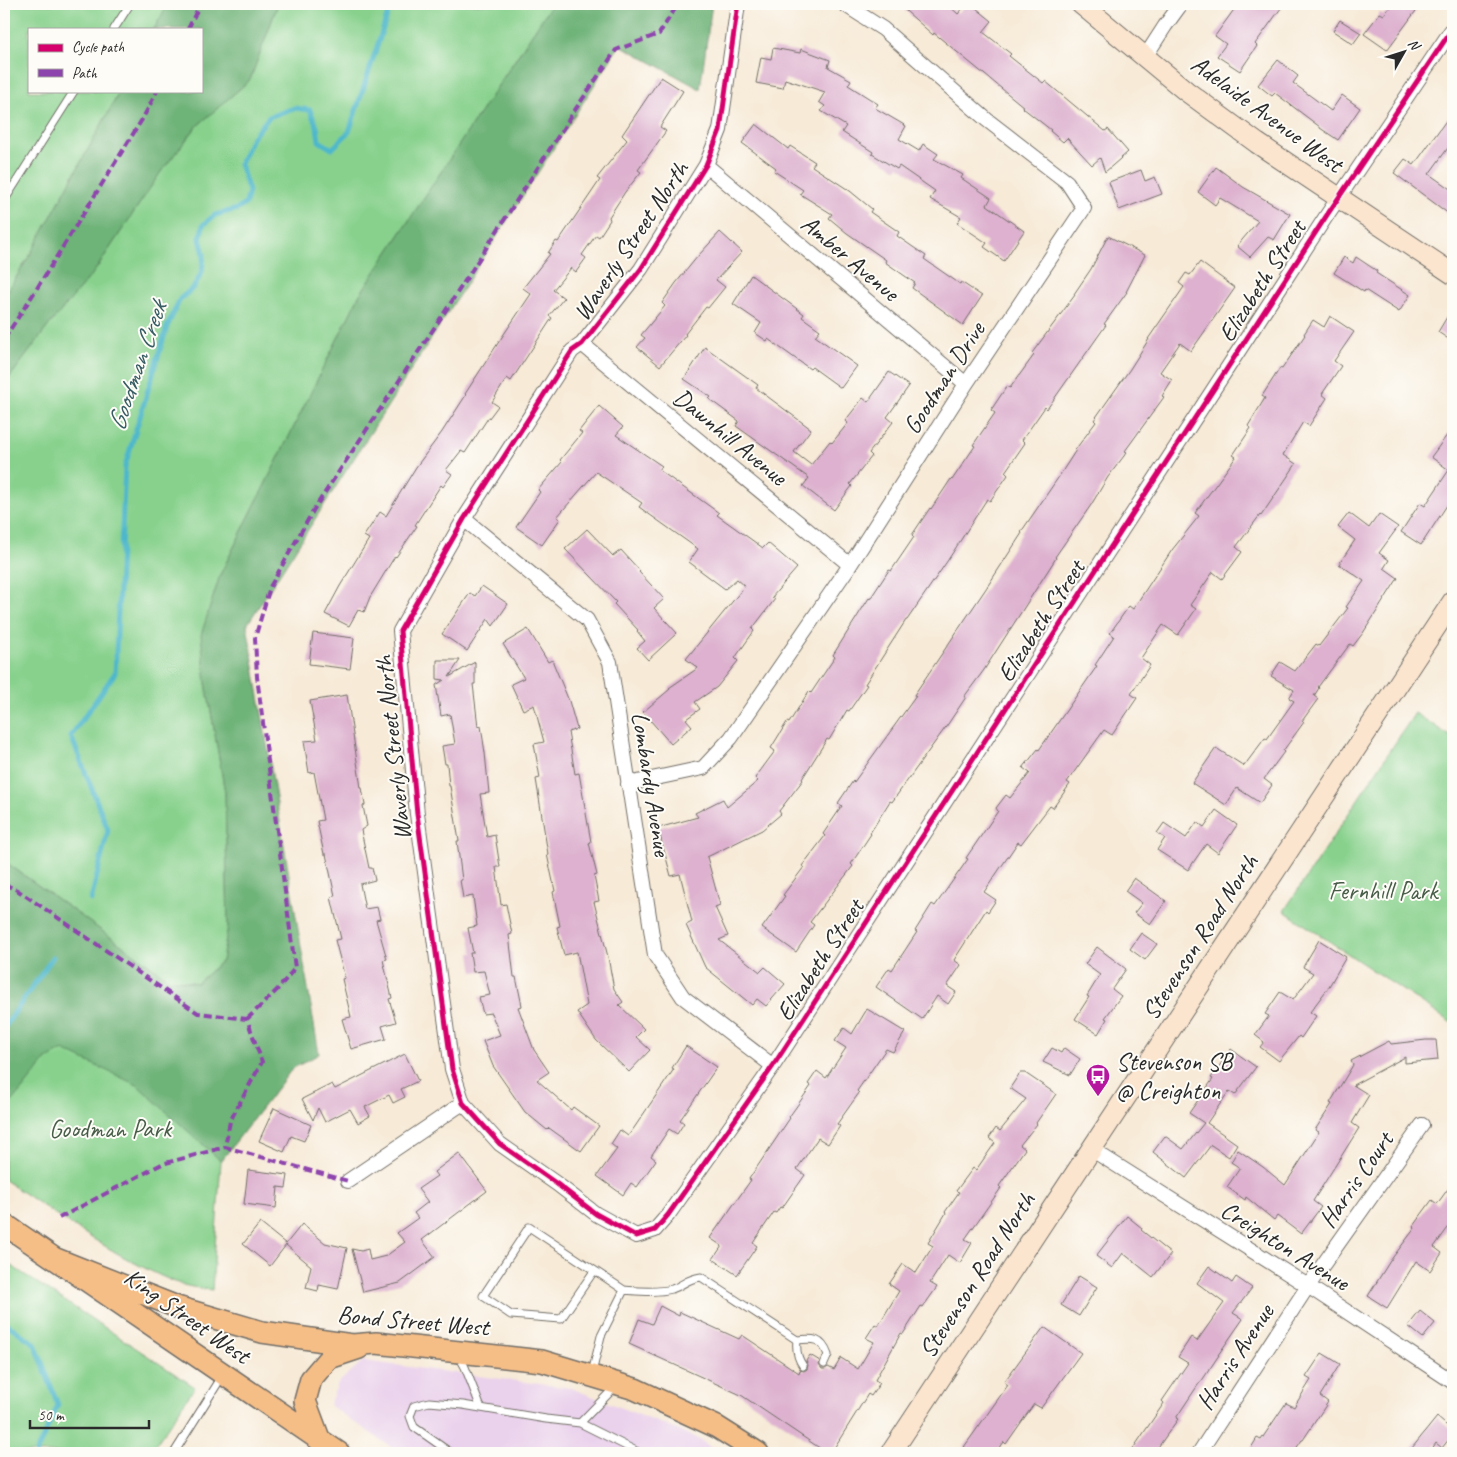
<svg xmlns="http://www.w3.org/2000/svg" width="1457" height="1457" viewBox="0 0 1457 1457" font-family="Caveat,sans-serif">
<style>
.built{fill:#ead1ec}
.green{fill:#88d18d;stroke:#5a7e5c}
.forest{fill:#6eb378;stroke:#4c6f52}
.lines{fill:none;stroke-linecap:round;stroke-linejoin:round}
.stream{stroke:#4eb7cb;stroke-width:5}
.building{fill:#ddb1cf}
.service-casing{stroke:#726e67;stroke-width:9}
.minor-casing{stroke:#726e67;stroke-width:16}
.secondary-casing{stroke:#726e67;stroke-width:22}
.primary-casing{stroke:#726e67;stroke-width:24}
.service{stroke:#fff;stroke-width:7}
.minor{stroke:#fff;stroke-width:14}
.secondary{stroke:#fbe5cf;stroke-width:20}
.primary{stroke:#f6be87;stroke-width:21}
.quiet{stroke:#8e44ad;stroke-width:4;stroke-dasharray:8 4;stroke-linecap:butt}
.cycleway-casing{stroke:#fdfcf7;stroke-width:8}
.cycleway{stroke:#d6006c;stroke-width:5}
.labels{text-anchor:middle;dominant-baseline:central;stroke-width:4;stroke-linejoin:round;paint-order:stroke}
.street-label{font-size:25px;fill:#2b2b2b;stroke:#fdfcf7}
.park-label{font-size:25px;fill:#475d48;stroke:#fdfcf7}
.poi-label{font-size:25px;fill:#2b2b2b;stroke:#fdfcf7;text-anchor:start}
.water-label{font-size:26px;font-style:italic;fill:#375c63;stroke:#fdfcf7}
</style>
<rect width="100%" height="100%" fill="#fdfcf7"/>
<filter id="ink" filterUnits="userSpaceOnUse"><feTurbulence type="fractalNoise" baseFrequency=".02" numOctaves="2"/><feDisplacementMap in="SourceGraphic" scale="10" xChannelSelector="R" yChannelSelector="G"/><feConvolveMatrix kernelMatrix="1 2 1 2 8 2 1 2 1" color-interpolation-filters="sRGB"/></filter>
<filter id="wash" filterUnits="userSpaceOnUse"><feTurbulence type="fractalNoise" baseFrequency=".0096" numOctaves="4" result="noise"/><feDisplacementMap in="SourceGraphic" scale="20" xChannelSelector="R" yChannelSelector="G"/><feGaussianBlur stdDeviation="1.12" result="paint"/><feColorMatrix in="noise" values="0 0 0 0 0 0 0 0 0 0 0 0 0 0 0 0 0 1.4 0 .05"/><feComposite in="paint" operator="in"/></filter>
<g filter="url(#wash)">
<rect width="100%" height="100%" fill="#f7ead7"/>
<path class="built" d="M363 1361 571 1388 695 1437 720 1453H400L329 1405 338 1383Z"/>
<path class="green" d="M4 4H168L154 29H29V91H120L30 255 4 297Z
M278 4H552L359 296 220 575 206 683 225 792 228 926 222 961 197 983 169 979 4 861V385L49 325 94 272 160 173 197 126 250 80Z
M1415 713 1453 738V1024L1284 911Z
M4 958 260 1109 221 1161 212 1290C200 1288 186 1287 175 1282 114 1257 59 1216 4 1180Z
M4 1261 195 1387 150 1453H4Z"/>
<path class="forest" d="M168 4H278L250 80 197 126 160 173 94 272 49 325 4 385V297L30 255 120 91H201V29H154Z
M552 4H712L700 89 620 45 247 625 319 1054 292 1069 221 1161 137 1085 63 1050 47 1059 13 1101 4 1104V861L169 979 197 983 222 961 228 926 225 792 206 683 201 635 220 575 359 296Z"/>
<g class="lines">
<path class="stream" d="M91 900 108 830 71 736 115 673 125 466 167 327 180 299 194 287 202 272 204 254 200 239 203 225 215 215 238 209 246 203 249 191 240 164 252 138 269 117 294 108 310 110 317 127 319 141 332 149 349 132 391 4
M4 1028 53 957
M4 1322 35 1344 58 1405 36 1453"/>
</g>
<g id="blocks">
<path class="building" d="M898 4H947L958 14 967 4H971L992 21 983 32 1011 54 1009 56 1043 83 1045 81 1105 131 1108 129 1128 152 1105 172 1100 158 1092 165 1067 138 1063 142 1050 131 1051 130 1023 108 1024 107 934 33 933 35Z
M1238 4H1284L1255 44 1257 46 1240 71 1217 56 1226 44 1215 36Z
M1392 4H1421L1387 50 1364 34 1380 13 1384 15Z
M1340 20 1361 33 1353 44 1333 31Z
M773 48 800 53 801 49 830 60 828 67 851 80 848 85 878 104 875 108 906 126 899 139 919 151 923 144 938 154 934 159 963 175 961 178 991 198 987 205 1024 231 1004 261 984 247 987 243 957 223 961 217 930 199 935 191 899 166 897 169 872 154 873 152 842 132 846 126 821 111 825 106 819 102 825 92 785 79 783 88 756 83 761 57 771 59Z
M1278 60 1298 76 1293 83 1331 111 1342 95 1360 108 1338 140 1320 128V127L1275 93 1272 96 1258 85Z
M661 77 683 91 660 127 666 131 638 170 641 172 625 192 609 217 610 220 599 237 596 235 582 255 586 258 576 272 571 268 553 290 564 298 549 316 552 318 511 381 507 378 492 402 498 406 489 418H488L465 453 461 451 446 470 452 474 443 487 441 485 415 525 417 526 396 557 395 556 370 597 364 612 358 610 349 626 325 614 340 586 369 539 364 536 380 512 386 516 416 467 442 432 466 395 465 394 502 337 531 294 523 288 550 254 548 253 556 241 558 242 600 180 597 178 627 140 622 135Z
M1453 111V141L1429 174 1453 191V217L1394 173 1405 159 1414 165Z
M756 124 788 149 790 146 815 162 812 166 850 191 872 209 870 212 899 232 897 236 926 256 924 259 960 284 961 282 982 296 963 325 912 288 915 283 885 262 886 260 847 233 829 218 832 214 800 194 803 190 774 171 776 168 742 143Z
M1216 167 1243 187 1290 214 1274 240 1268 237 1250 257 1237 246 1258 221 1220 198 1215 205 1198 192Z
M1141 170 1145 181 1155 177 1162 194 1119 210 1109 182Z
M720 232 742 252 716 280 725 287 708 308 706 307 685 334 686 335 660 366 637 347 645 338 641 335 665 306 662 303 676 283 698 256Z
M1108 236 1145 255 1126 292H1127L1104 324 1106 325 1047 409 1045 407 1022 440 1025 443 1005 472 1008 475 990 501 987 499 948 560 907 620H906L865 684 867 685 849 711 847 710 829 740 827 739 802 779 803 780 779 811 781 814 762 830 707 857 720 905 715 907 728 936 719 940 760 972 765 967 785 984 766 1006 757 999 752 1005 705 967 686 925 692 922 680 874 671 876 658 828 698 817 695 813 723 799 727 807 758 781 755 778 775 751 771 748 787 722 789 723 809 691 811 693 835 657 833 655 869 598 870 599 889 570 891 571 914 537 912 535 930 508 931 509 951 479 952 480 975 446 973 445 995 413 991 410 1007 386 1010 388 1034 355 1032 353 1075 295 1074 294 1091 269Z
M1344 257 1353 263 1356 257 1377 271 1376 273 1410 295 1399 312 1365 290 1364 292 1334 273Z
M1200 262 1235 288 1191 351 1180 343 1160 372 1172 380 1162 396 1164 397 1125 451 1127 452 1108 477 1091 505 1055 557 1056 558 984 670 964 697H966L948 724 892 802 890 801 870 833 871 834 851 864 853 866 810 922 814 925 796 952 762 928 785 896 783 895 804 867 802 866 825 836 823 834 842 806 838 803 853 781 854 782 916 696 914 695 987 587 1022 533 1021 532 1058 478 1076 450H1075L1096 422 1094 420 1130 369 1149 339H1148L1184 287 1179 283 1186 273 1190 275Z
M751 275 804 314 802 317 820 330 815 336 857 366 841 388 812 367 810 369 768 339 767 341 755 333 761 323 733 304Z
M1453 307V342L1438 332Z
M1330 316 1354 332 1334 361 1341 366 1322 394 1327 398 1309 426 1303 422 1283 455 1296 464 1261 516 1260 515 1236 547 1242 552 1222 579 1213 572 1190 605 1196 609 1178 635 1163 625 1141 658 1150 665 1131 694 1137 698 1112 735 1104 730 1067 782 1070 784 1053 808 1050 806 1021 844 1018 842 984 892 996 900 988 912 986 910 954 960 961 965 947 986 956 992 948 1004 937 996 922 1019 876 987 889 968 892 970 917 932 915 931 932 904 935 906 968 859 966 858 998 811 996 808 1006 795 1010 798 1030 773 1023 768 1038 749 1039 750 1097 666 1095 665 1114 636 1110 633 1129 606 1133 609 1172 550 1199 516 1195 513 1236 457 1233 455 1251 428 1248 426 1265 398 1262 396 1280 368 1282 369 1305 335 1304 334 1313 320 1324 327Z
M705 347 758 385 756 388 811 429 794 452 811 465 830 441 832 443 848 423 845 421 863 398 868 402 889 372 909 386 887 417 893 422 869 453 872 456 850 484 852 486 834 510 803 486 809 478 736 426 739 421 709 399 711 397 684 379Z
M599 406 623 427 616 435 662 466 659 470 719 513 717 515 763 548 768 543 797 568 772 597 775 599 752 629 754 631 735 658 738 661 717 687 695 702 700 709 686 719 692 726 671 744 643 712 670 689 669 688 698 668 686 659 745 586 737 579 725 589 689 562 698 549 639 507 642 503 596 472 557 517 560 519 542 545 516 527 540 492 538 490 562 462 560 460 582 433 579 431Z
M1453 427V496L1421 545 1401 532 1420 503 1425 506 1449 470 1431 457Z
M1349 513 1369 528 1379 514 1398 527 1379 553 1389 560 1384 568 1398 578 1363 633 1353 646 1350 644 1318 687 1319 688 1314 696 1318 699 1302 721 1304 722 1283 751 1284 752 1264 779 1272 785 1260 803 1237 788 1226 805 1192 783 1216 748 1244 766 1265 738 1267 739 1294 701 1289 698 1294 690 1271 676 1280 662 1295 671 1316 644 1319 646 1348 608 1346 607 1364 581 1339 564 1355 540 1338 527Z
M587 529 613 556 621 550 640 571 639 572 664 599 654 608 677 633 648 660 637 648 645 641 637 631 638 630 614 604 616 602 565 549Z
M482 586 508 604 493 626 488 619 467 651 442 634 470 593 475 596Z
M528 629 548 662 552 660 569 701 577 729 568 732 575 774 579 773 591 842 589 843 597 875 594 876 599 901 594 902 608 957 614 989 623 1002 619 1005 644 1029 636 1037 650 1050 629 1072 596 1040 577 1012 587 1005 577 952 564 955 557 927 560 926 553 892 555 891 547 854H548L536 779 540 778 534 744 544 742 534 705 523 710 511 684 524 678 503 644Z
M313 633 354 638 350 669 309 664Z
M437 660H460L449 677 475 662V684H473L478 727 481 726 485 753 489 793 480 794 487 837 495 835 500 867H496L501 905 506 904 512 934 509 935 514 977H516L522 1006 518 1007 534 1050 549 1072 537 1080 571 1110 573 1107 599 1126 581 1151 549 1128 547 1130 525 1112 493 1066 483 1041 500 1035 491 1013 483 1014 479 997 490 995 484 971 473 972 470 953H473L468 928 477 926 473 896 463 898 460 880H462L457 841H459L450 786H449L447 764H445L442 746 455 744 450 714 441 716 436 685 444 680 437 679Z
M347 695 361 788H362L365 805 363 806 367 826 361 830 369 868H372L375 880 360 884 365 909 377 907 380 919 376 920 387 959 383 960 392 998 389 999 396 1022 382 1026 386 1039 351 1049 342 1019 351 1017 342 979 345 978 335 940 341 939 331 897 335 896 326 854H324L317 821 323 820 314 772 309 773 304 741 317 740 310 701Z
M1216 810 1237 825 1218 853 1206 844 1188 870 1157 850 1165 838 1157 833 1164 823 1186 838 1197 822 1204 827Z
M1134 878 1166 901 1150 924 1134 913 1142 903 1125 891Z
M1141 933 1157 944 1145 960 1130 949Z
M1319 940 1346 957 1328 988 1310 1012 1316 1016 1301 1038 1299 1036 1279 1061 1260 1047 1264 1042 1255 1035 1269 1016 1265 1014 1280 992 1293 1000 1313 973 1303 967Z
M1097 947 1126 969 1112 989 1121 996 1105 1018 1107 1019 1098 1034 1075 1019 1089 997 1087 996 1100 975 1085 964Z
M867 1009 905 1032 893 1052 886 1049 857 1091 859 1093 837 1124 840 1126 828 1144 818 1138 797 1169 805 1175 782 1208 780 1207 776 1213 774 1212 753 1243 757 1246 737 1275 713 1259 722 1246 710 1238 751 1180 749 1179 790 1118 789 1117 811 1086 808 1084 817 1071 826 1078 846 1048 835 1041 844 1028 852 1034Z
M1426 1040H1436L1438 1060 1405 1063V1057L1353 1085 1369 1095 1352 1123 1359 1128 1313 1201 1321 1207 1301 1234 1277 1216 1274 1220 1246 1197 1245 1200 1227 1187 1240 1168 1231 1162 1238 1150 1263 1167 1285 1185 1319 1132 1315 1130 1332 1104 1330 1103 1353 1065 1351 1061 1389 1041 1391 1044Z
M686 1046 717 1067 680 1120 684 1123 677 1134 669 1129 651 1156 656 1160 637 1187 631 1183 623 1195 597 1176 617 1149 611 1144 620 1130 628 1136 634 1128 674 1069 672 1068Z
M1052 1048 1061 1053 1064 1048 1080 1059 1070 1075 1043 1062Z
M1231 1049 1256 1067 1235 1095 1229 1091 1207 1123 1237 1144 1229 1157 1211 1145 1186 1178 1153 1152 1165 1136 1183 1149 1204 1123 1189 1113 1213 1079 1211 1078Z
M405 1054 418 1081 401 1089 405 1097 393 1103 389 1095 365 1107 370 1116 358 1123 350 1109 325 1122 318 1108 313 1120 302 1099 332 1084 335 1089Z
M1020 1073H1025L1056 1094 1036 1123 1037 1124 1020 1145 1025 1149 999 1186 1001 1188 965 1239 972 1243 960 1263 948 1255 930 1283 937 1287 923 1307 921 1306 903 1334 901 1333 875 1380 880 1383 871 1396 868 1394 831 1453H827L741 1395 629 1344 639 1319 652 1324 660 1306 679 1316 680 1312 739 1339 742 1335 799 1373 800 1370 804 1371 807 1369 808 1365 806 1361 810 1355 820 1361 819 1365 822 1369H825L828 1367 834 1370 841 1358 858 1369 874 1342 866 1338 875 1324 878 1326 899 1291 889 1284 903 1264 916 1273 933 1246 928 1243 946 1213 945 1212 959 1192 956 1191 973 1168 976 1170 995 1143 989 1138 996 1128 1000 1131 1026 1099 1010 1088Z
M274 1108 311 1125 304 1141 291 1136 284 1152 259 1141Z
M459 1153 487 1191 422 1240 435 1257 400 1283 363 1292 352 1249 361 1251 368 1249 370 1260 386 1256 405 1242 397 1233 418 1218 414 1213 428 1202 418 1189 437 1176 434 1172Z
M248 1170 288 1175 286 1188 278 1187 276 1208 244 1204Z
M1453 1182V1221L1434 1247 1442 1253 1430 1271 1416 1261 1387 1308 1368 1296 1390 1261 1415 1228 1413 1226 1432 1200 1437 1204Z
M1127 1216 1142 1228 1141 1230 1171 1254 1153 1277 1123 1253 1112 1268 1096 1256Z
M260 1223 286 1244 302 1224 325 1243 347 1248 338 1289 319 1285 318 1291 306 1288 311 1266 286 1245 270 1266 243 1244Z
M1209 1266 1232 1283 1236 1277 1252 1288 1233 1313 1243 1319 1218 1355H1219L1201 1382H1200L1176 1418 1178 1419 1154 1453H1130L1164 1403 1162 1401 1188 1363 1178 1357 1191 1337 1197 1341 1224 1303 1197 1283Z
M1079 1276 1097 1287 1079 1316 1061 1305Z
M1420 1311 1435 1323 1423 1338 1408 1326Z
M1044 1327 1081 1353 1041 1408 1034 1404 1006 1444 1004 1442 996 1453H972L964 1447 1008 1385 1004 1382Z
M1322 1353 1340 1364 1320 1396 1328 1402 1303 1440H1302L1293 1453H1248L1257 1438 1261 1440 1286 1403 1294 1407 1311 1380 1306 1377Z
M1437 1417 1453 1431V1434L1442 1448 1436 1443 1429 1453H1408Z"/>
</g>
</g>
<g filter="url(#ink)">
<use href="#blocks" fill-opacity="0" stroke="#726e67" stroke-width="1"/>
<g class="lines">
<defs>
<path id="service" d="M114 29 130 4
M4 201 74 91
M624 1290C639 1291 657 1293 672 1289 684 1285 686 1279 701 1277L797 1340C796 1349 797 1358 803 1366
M797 1340C813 1338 822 1338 828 1355L824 1364
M459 1356 465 1367 481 1408
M592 1373 601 1336 624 1290 529 1227 483 1296 511 1315 561 1319 594 1271
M580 1423 616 1386
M174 1453 223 1375
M451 1453 414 1427 410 1416 414 1406 429 1402 463 1405 546 1419 580 1423 640 1453"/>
<path id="minor" d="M738 4 720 130 706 165 641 269 582 344 572 351 464 519 400 631 417 814 452 1069 463 1103 500 1144 557 1184 596 1214 636 1236 655 1230 668 1215 773 1066 1327 215 1453 28
M1145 57 1165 26 1181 4
M706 165 966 384
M582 344 850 565
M464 519 587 620 610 662 655 955 683 997 773 1066
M628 784 703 768 731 738 850 565 966 384 1084 208 1067 182 987 120 883 29 844 4
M1091 1149 1308 1286 1453 1382
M348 1181 463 1103
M1199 1453 1308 1286 1422 1125"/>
<path id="secondary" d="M1081 4 1186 91 1257 143 1453 274
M891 1453 1453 601"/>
<path id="primary" d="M4 1224 339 1453
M56 1259 177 1307 262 1332 352 1345 376 1343 542 1361 635 1389 717 1427 758 1453
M320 1441 305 1401 311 1379 329 1358 359 1348"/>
</defs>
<use href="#service" class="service-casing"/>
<use href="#minor" class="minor-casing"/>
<use href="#secondary" class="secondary-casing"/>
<use href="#primary" class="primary-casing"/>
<use href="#service" class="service"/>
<use href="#minor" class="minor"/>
<use href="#secondary" class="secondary"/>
<use href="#primary" class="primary"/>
<path class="quiet" d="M188 29 200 4
M4 339 34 293 143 118 157 91
M4 884 17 890 198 1013 247 1019 262 1062 230 1121 225 1147
M247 1019 277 990 295 968 257 677 255 638 270 587 314 509 450 304 575 110 616 50 659 34 678 4
M59 1218 162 1164 225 1147 348 1181"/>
<defs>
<path id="cycleway" d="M738 4 720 130 706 165 641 269 582 344 572 351 464 519 400 631 417 814 452 1069 463 1103 500 1144 557 1184 596 1214 636 1236 655 1230 668 1215 773 1066 1327 215 1453 28"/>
</defs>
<use href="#cycleway" class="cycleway-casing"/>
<use href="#cycleway" class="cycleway"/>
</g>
</g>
<defs>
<symbol id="bus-pin" viewBox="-11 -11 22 30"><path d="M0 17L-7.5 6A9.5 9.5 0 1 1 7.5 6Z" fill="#b5179e" stroke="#fdfcf7"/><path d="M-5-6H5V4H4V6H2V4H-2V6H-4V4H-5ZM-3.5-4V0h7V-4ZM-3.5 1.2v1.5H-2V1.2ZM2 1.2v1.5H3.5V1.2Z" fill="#fff"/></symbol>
</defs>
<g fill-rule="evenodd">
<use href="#bus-pin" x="1084" y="1062" width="28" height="38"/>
</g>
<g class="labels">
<g class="street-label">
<text transform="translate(1267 114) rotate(36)">Adelaide Avenue West</text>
<text transform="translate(631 241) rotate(-56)">Waverly Street North</text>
<text transform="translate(850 258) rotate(40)">Amber Avenue</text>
<text transform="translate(1262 281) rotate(-57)">Elizabeth Street</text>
<text transform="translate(944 378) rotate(-57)">Goodman Drive</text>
<text transform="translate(730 437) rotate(39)">Dawnhill Avenue</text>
<text transform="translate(1041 621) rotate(-57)">Elizabeth Street</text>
<text transform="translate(393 748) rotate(-96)">Waverly Street North</text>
<text transform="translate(651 784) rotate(81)">Lombardy Avenue</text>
<text transform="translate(1200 937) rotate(-57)">Stevenson Road North</text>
<text transform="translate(820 960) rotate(-57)">Elizabeth Street</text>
<text transform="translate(1356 1180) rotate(-55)">Harris Court</text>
<text transform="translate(1285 1246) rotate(32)">Creighton Avenue</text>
<text transform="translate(977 1275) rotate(-57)">Stevenson Road North</text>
<text transform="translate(187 1316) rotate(35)">King Street West</text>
<text transform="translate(413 1321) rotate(5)">Bond Street West</text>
<text transform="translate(1235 1357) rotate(-57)">Harris Avenue</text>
</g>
<g class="park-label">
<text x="1383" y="891">Fernhill Park</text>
<text x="110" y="1129">Goodman Park</text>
</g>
<g class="poi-label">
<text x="1116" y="1062">Stevenson SB<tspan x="1116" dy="29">@ Creighton</tspan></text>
</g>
<g class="water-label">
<text transform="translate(137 366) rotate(-71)">Goodman Creek</text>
</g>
</g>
<rect width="1457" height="1457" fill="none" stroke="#fdfcf7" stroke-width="20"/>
<rect x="28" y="28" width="175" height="65" fill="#fdfcf7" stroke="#a9a8a5"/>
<rect x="38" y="44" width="25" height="8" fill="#d6006c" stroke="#a9a8a5"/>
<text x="72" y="52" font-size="15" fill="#2b2b2b">Cycle path</text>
<rect x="38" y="69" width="25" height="8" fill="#8e44ad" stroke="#a9a8a5"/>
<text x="72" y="78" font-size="15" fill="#2b2b2b">Path</text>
<g transform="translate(1404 52) rotate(51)" stroke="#fdfcf7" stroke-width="4" paint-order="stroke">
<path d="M0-4L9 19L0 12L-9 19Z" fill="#2b2b2b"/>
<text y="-8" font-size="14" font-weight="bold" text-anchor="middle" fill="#2b2b2b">N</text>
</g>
<path d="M30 1420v8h119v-8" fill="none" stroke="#2b2b2b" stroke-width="2.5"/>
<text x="38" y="1420" font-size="15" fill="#2b2b2b" stroke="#fdfcf7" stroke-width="4" paint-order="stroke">50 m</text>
</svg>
